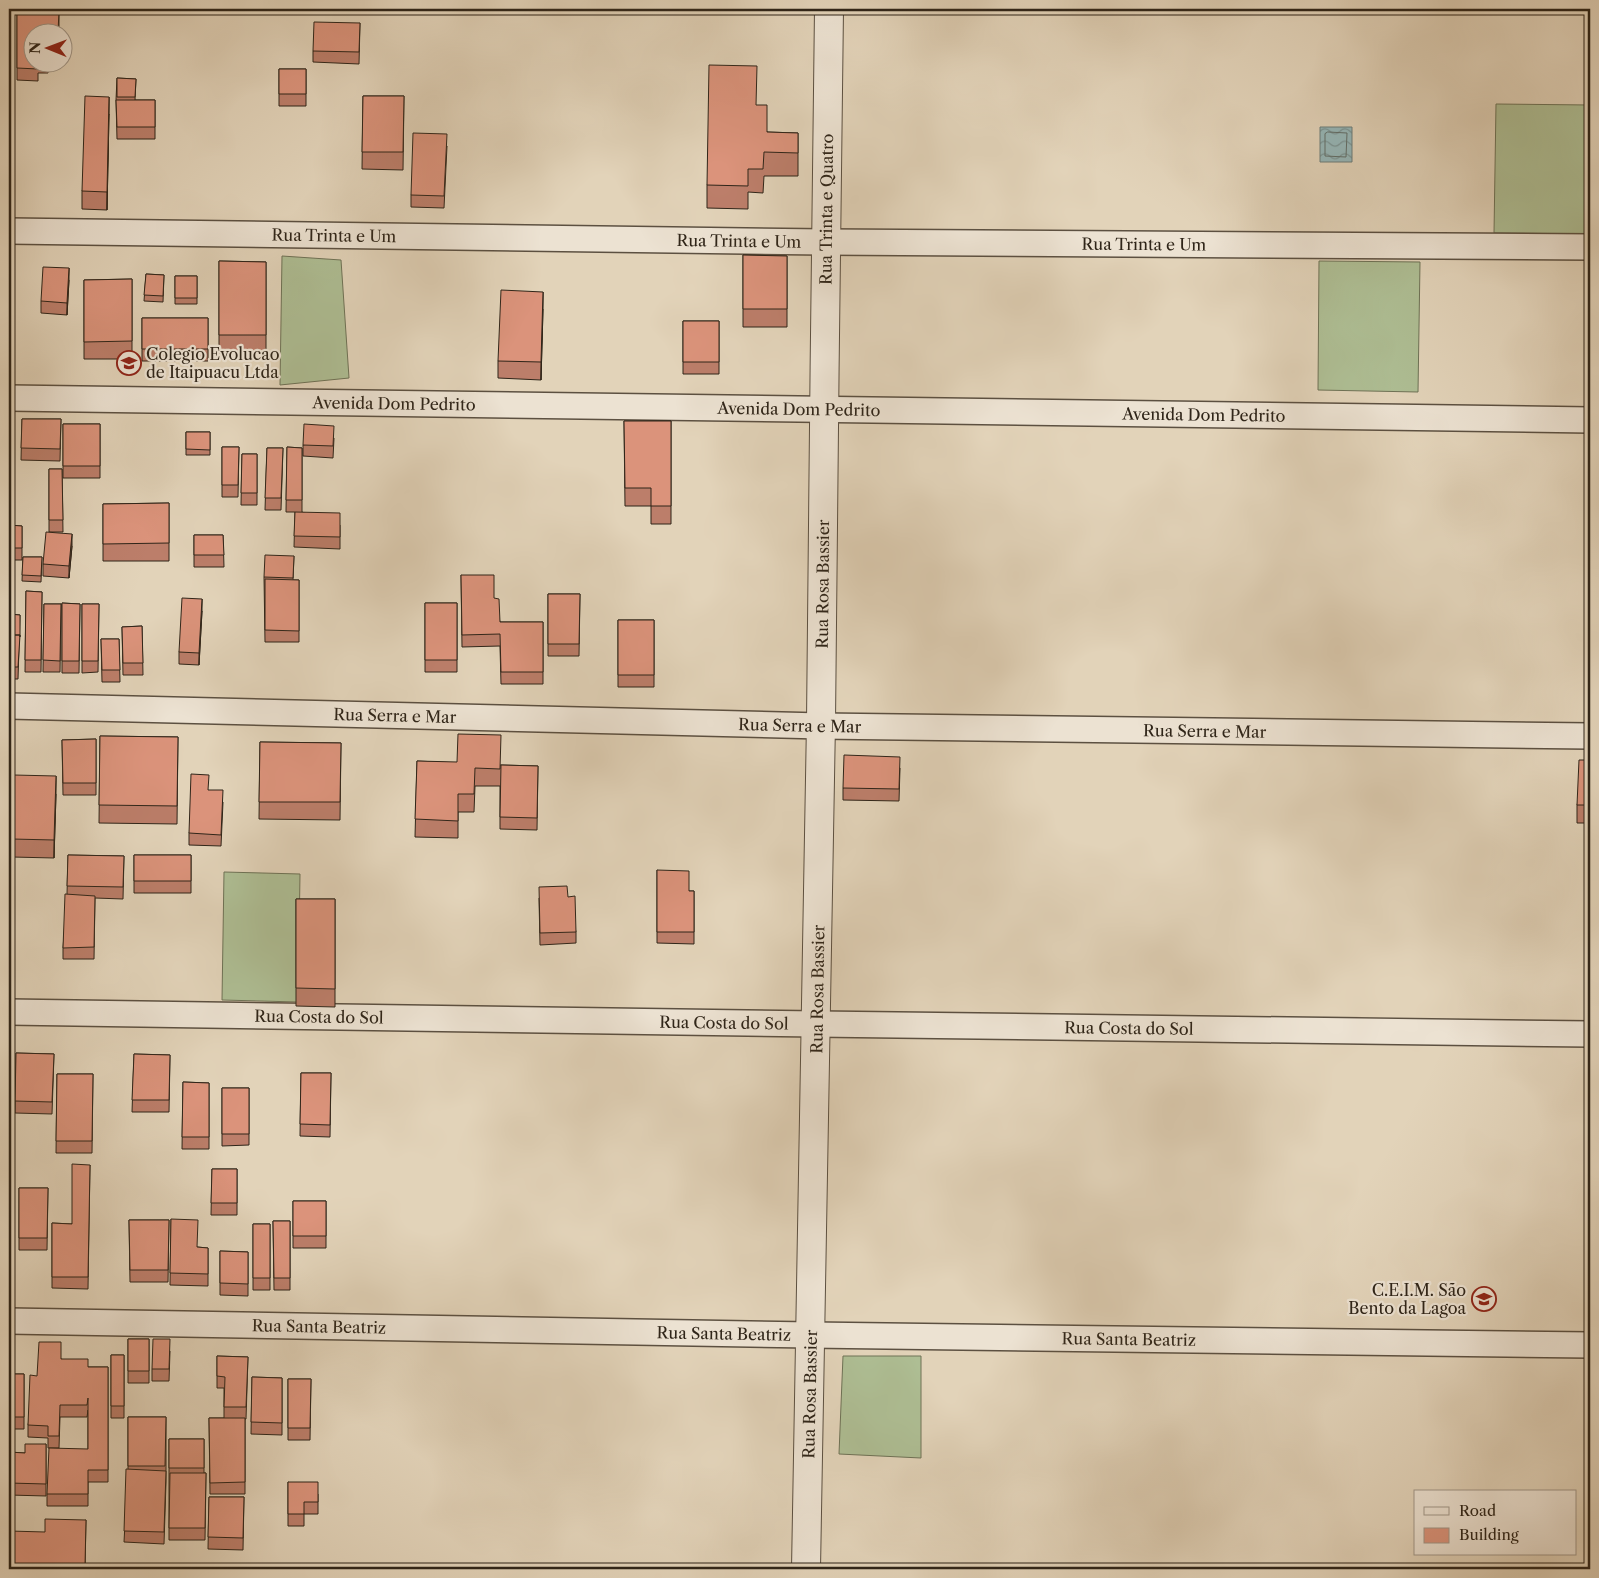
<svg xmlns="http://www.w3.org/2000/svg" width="1599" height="1578" viewBox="0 0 1599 1578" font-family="'Libre Caslon Text',serif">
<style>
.grass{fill:#aebe94;stroke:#6e7256}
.water{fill:url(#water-waves);stroke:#6d7c78}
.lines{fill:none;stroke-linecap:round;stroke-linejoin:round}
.shore{stroke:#626e68;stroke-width:1}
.minor-casing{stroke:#5c5041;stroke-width:28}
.tertiary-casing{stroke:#5c5041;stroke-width:30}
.minor{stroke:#ece2d2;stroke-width:25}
.tertiary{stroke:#ece2d2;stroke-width:28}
.wall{fill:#bc7e6a;stroke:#2f2519}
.shaded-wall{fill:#996756;stroke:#2f2519}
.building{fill:#db937b;stroke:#2f2519}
.labels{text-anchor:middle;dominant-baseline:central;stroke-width:4.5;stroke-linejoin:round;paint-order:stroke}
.street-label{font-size:16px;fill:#2f2519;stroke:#ece2d2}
.poi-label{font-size:16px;fill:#2f2519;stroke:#ece2d2;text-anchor:start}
</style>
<defs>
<pattern id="water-waves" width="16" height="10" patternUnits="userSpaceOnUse" patternTransform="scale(1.25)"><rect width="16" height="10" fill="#96b6b7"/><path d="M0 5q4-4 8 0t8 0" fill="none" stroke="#7b9494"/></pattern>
</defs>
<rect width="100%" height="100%" fill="#e2d3b9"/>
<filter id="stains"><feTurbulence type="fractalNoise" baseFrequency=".004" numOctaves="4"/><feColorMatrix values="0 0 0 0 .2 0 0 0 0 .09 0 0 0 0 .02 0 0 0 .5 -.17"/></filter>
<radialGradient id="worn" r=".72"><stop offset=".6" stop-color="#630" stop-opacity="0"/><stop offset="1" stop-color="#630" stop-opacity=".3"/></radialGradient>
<path class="grass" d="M1496 104 1590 105V234L1494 233Z
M282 256 341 260 349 378 280 385Z
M1319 261 1420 262 1418 392 1318 390Z
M224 872 300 874 298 1002 222 1000Z
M843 1356H921V1458L839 1454Z"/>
<path class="water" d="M1320 127H1352V162H1320Z"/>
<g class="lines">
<path class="shore" d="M1328 132 1347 133 1346 157 1325 156V134Z"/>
<defs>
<g id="minor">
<path id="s1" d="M9 231 825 242 1590 247"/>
<path id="s2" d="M9 398 1590 420"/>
<path id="s3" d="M9 706 821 726 1590 736"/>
<path id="s4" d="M9 1012 817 1024 1590 1034"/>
<path id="s5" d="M9 1321 811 1335 1590 1345"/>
</g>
<g id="tertiary">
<path id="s6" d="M806 1569C812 1287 818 1005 821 722 824 484 825 247 829 9"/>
</g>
</defs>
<use href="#minor" class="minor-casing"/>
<use href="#tertiary" class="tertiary-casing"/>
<use href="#minor" class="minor"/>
<use href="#tertiary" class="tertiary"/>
</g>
<path class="wall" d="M9 9H10V16H9Z
M62 9H84L83 14 62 13Z
M86 9H108L107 14 86 13Z
M17 11H59V32H32V62H58L57 66 48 67V73H38V81L17 80Z
M360 23 359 64 313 62V51Z
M279 69H306V106H279Z
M117 78 136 79 135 100H155V139H117L116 100Z
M363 96H404L403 170 362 169Z
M757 105 767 132 798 133V176H764L763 193 748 192V209L707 208V185Z
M109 114 107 210 82 209V191Z
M447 146 444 208 411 207V195Z
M743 255 787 256V327H743Z
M219 261 266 262V353H219Z
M146 274 164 275 163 302 144 301Z
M175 276H197V304H175Z
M132 279V359H84V280Z
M69 280 67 315 41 313V301Z
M543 309 541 380 498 378V361Z
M142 318H208V361H142Z
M683 321H719V374H683Z
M22 419H61L60 461 21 460Z
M624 421H671V524H651V506H625Z
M63 424H100V478H63Z
M186 432H210V455H186Z
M334 438 333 458 303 456V445Z
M222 447H239L238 497H222Z
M287 447 302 448V512L340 525V549L294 547 295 512H286Z
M267 448H283L281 510H265Z
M242 454H257V505H241Z
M49 469H62L63 532H49Z
M169 503V561H103V504Z
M9 525 22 526V560H9Z
M194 535H223L224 567H194Z
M72 546 69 578 43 576V564Z
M294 556 293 580H299V642H265L264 577Z
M23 557H42L41 582 22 581Z
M461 575 494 598 500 622H543V684H501L500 646 462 647Z
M26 591 42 592 41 672H25Z
M548 594H580L579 656H548Z
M62 603 80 604 79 673H62Z
M425 603H457V672H425Z
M44 604H61L60 672H43Z
M82 604H99L98 672 82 673Z
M202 611 199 665 179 664V652Z
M9 614 20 615 18 679H9Z
M618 620H654V687H618Z
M142 626 143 675H123L122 627Z
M101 639H119L120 682H102Z
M100 736 178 737 177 824 99 823Z
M96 739V795H63L62 740Z
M260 742 341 743 340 820 259 819Z
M1590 760V823H1577V805Z
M417 761 501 765 538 766 537 830 500 829V786H475L474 812H458V838L415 837Z
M900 768 899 801 843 800V788Z
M208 790 223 802 221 846 189 845V833Z
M56 794 54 858 12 857V839Z
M68 855 124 856 123 899 95 898 94 959H63V948L67 894Z
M134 855H191V893H134Z
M657 870 689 891H694V944L657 943Z
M568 897 576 932V943L540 945 539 898Z
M296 899H335V1007L296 1006Z
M16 1053 54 1054 52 1114 15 1113Z
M134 1054 170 1055 169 1112H132Z
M9 1057H11L10 1113H9Z
M301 1073H331L330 1137 300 1136Z
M57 1074H93L92 1153H56Z
M183 1082 209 1083V1149H182Z
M222 1088H249V1145L222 1146Z
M90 1165 88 1289 52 1288V1223L72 1224Z
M212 1169H237V1215H211Z
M19 1188H48L47 1250H19Z
M293 1201H326V1248H293Z
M171 1219 197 1247 208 1248V1286L170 1285Z
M129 1220H169L168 1282H130Z
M273 1221H290V1290H274Z
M253 1224H270V1290H253Z
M220 1251 248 1252V1296L220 1295Z
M128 1339H149V1383H128Z
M170 1351 169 1381H152V1369Z
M111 1355H124V1418H111Z
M217 1356 248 1357 246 1419H245V1494H210L209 1418H224V1388H217Z
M61 1359 88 1367H108V1482H88V1506H47V1494L88 1449V1410L87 1417H60L59 1448H48V1438L28 1437V1425L37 1376Z
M9 1374H24V1429H9Z
M252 1377 282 1378V1435L251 1434Z
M288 1379H311L310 1440H288Z
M128 1417H166V1482L164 1544 124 1542 128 1469Z
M169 1439H204V1473H206L205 1540H169Z
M46 1444V1496L9 1495V1452L25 1453Z
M288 1482 318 1494V1514H304V1526H288Z
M209 1497H244L243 1550 208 1549Z
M86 1520 85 1569H9L45 1532Z"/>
<path class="shaded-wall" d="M109 97V114L107 210V192Z
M69 268V280L67 315V303Z
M543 292V309L541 380V362Z
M72 534V546L69 578V566Z
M202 599V611L199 665V653Z
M56 776V794L54 858V840Z"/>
<path class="building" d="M17 11H59L58 32H32V62H38V69L17 68Z
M314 22 360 23 359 52 313 51Z
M709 65 757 66 756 105H767V132L798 133V153L764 152 763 169H748V186L707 185Z
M279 69H306V94H279Z
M117 78 136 79 135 97H117Z
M85 96 109 97 107 192 82 191Z
M363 96H404L403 152H362Z
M116 100H155V127H117Z
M413 133 447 134 444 196 411 195Z
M743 255 787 256V309H743Z
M219 261 266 262V335H219Z
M43 267 69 268 67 303 41 301Z
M146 274 164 275 163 296 144 295Z
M175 276H197V298H175Z
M132 279V341L84 342V280Z
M501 290 543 292 541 362 498 361Z
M142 318H208V349H142Z
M683 321H719V362H683Z
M22 419H61L60 449 21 448Z
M624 421H671V506H651V488H625Z
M63 424H100V466H63Z
M304 424 334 426 333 446 303 445Z
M186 432H210V450L186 449Z
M222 447H239L238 485H222Z
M287 447 302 448V500H286Z
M267 448H283L281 498H265Z
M242 454H257V493H241Z
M49 469H62L63 520H49Z
M169 503V543L103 544V504Z
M295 512 340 513V537L294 536Z
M9 525 22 526V548H9Z
M46 532 72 534 69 566 43 564Z
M194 535H223L224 555H194Z
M265 555 294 556 293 578 264 577Z
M23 557H42L41 576 22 575Z
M461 575H494V598L499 599 500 622H543V672H501L500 634 462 635Z
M265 579 299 580V631L265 630Z
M26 591 42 592 41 660H25Z
M548 594H580L579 644H548Z
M182 598 202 599 199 653 179 652Z
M62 603 80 604 79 661H62Z
M425 603H457V660H425Z
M44 604H61L60 661 43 660Z
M82 604H99L98 661H82Z
M9 614 20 615V637V635H9Z
M618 620H654V675H618Z
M142 626 143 663H123L122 627Z
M9 635H20L18 667H9Z
M101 639H119L120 670H102Z
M458 734 501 735 500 769 475 768 474 794H458V821L415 819 417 761 457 762Z
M100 736 178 737 177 806 99 805Z
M96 739V783H63L62 740Z
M260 742 341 743 340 802H259Z
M844 755 900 757 899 789 843 788Z
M1579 760H1590V805H1577Z
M501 765 538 766 537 818 500 817Z
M191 774 209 775 208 790H223L221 835 189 833Z
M14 775 56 776 54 840 12 839Z
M68 855 124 856 123 887 67 886Z
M134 855H191V881H134Z
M657 870 689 871V891H694V932H657Z
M567 886 568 897 575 896 576 932 540 933 539 887Z
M65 894 95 896 94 947 63 948Z
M296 899H335V989L296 988Z
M16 1053 54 1054 52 1102 15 1101Z
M134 1054 170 1055 169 1100H132Z
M9 1057H11L10 1101H9Z
M301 1073H331L330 1125 300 1124Z
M57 1074H93L92 1141H56Z
M183 1082 209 1083V1137H182Z
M222 1088H249V1134H222Z
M72 1164 90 1165 88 1277H52V1223L72 1224Z
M212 1169H237V1203H211Z
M19 1188H48L47 1238H19Z
M293 1201H326V1236H293Z
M171 1219 198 1220 197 1247 208 1248V1274L170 1273Z
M129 1220H169L168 1270H130Z
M273 1221H290V1278H274Z
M253 1224H270V1278H253Z
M220 1251 248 1252V1284L220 1283Z
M128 1339H149V1371H128Z
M153 1339H170L169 1369H152Z
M39 1342H61V1359H88V1367H108V1470H88V1494H47L49 1448 88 1449V1398L87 1405H60L59 1436H48V1426L28 1425 30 1375 37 1376Z
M111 1355H124V1406H111Z
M217 1356 248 1357 246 1407H224L225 1377 217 1376Z
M9 1374H24V1417H9Z
M252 1377 282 1378V1423L251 1422Z
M288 1379H311L310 1428H288Z
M128 1417H166L165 1466H128Z
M209 1418H245V1482L210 1483Z
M169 1439H204V1468H169Z
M25 1444H46V1484L9 1483V1452L25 1453Z
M126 1469 166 1471 164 1532 124 1531Z
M170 1473H206L205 1528H169Z
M288 1482H318V1502H304V1514H288Z
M209 1497H244L243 1538 208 1537Z
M45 1519 86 1520 85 1566 44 1565V1569H9V1531L45 1532Z"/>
<defs>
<symbol id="school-ring" viewBox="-11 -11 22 22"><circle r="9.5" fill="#ece2d2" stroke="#8f2418" stroke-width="1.5"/><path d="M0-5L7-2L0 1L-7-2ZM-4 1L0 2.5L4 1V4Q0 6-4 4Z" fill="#8f2418"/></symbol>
</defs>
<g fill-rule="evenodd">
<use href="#school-ring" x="115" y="349" width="28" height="28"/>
<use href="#school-ring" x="1470" y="1285" width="28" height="28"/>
</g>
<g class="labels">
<g class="street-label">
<text stroke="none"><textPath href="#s6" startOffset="1360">Rua Trinta e Quatro</textPath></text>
<text stroke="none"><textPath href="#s1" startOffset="325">Rua Trinta e Um</textPath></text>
<text stroke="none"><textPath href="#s1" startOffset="730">Rua Trinta e Um</textPath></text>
<text stroke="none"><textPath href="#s1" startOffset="1135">Rua Trinta e Um</textPath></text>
<text stroke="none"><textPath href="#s2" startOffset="385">Avenida Dom Pedrito</textPath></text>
<text stroke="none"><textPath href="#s2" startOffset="790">Avenida Dom Pedrito</textPath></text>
<text stroke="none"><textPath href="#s2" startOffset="1195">Avenida Dom Pedrito</textPath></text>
<text stroke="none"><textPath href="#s6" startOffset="985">Rua Rosa Bassier</textPath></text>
<text stroke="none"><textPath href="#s3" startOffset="386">Rua Serra e Mar</textPath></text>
<text stroke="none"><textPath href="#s3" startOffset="791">Rua Serra e Mar</textPath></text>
<text stroke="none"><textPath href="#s3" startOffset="1196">Rua Serra e Mar</textPath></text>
<text stroke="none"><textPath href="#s6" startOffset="580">Rua Rosa Bassier</textPath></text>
<text stroke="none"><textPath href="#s4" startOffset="310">Rua Costa do Sol</textPath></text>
<text stroke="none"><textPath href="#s4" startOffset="715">Rua Costa do Sol</textPath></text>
<text stroke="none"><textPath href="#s4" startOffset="1120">Rua Costa do Sol</textPath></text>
<text stroke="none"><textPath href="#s5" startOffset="310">Rua Santa Beatriz</textPath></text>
<text stroke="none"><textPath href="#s5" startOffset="715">Rua Santa Beatriz</textPath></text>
<text stroke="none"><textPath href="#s5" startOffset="1120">Rua Santa Beatriz</textPath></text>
<text stroke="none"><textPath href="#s6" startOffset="175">Rua Rosa Bassier</textPath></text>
</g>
<g class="poi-label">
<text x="146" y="354">Colegio Evolucao<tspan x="146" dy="18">de Itaipuacu Ltda</tspan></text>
<text x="1466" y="1290" text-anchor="end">C.E.I.M. São<tspan x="1466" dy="18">Bento da Lagoa</tspan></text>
</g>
</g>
<rect width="1599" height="1578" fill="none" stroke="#e2d3b9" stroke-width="30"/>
<rect x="10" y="10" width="1579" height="1558" fill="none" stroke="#2f2519" stroke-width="2.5"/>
<rect x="15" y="15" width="1569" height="1548" fill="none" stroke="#2f2519"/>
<rect x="1414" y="1490" width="162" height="65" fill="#ece2d2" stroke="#a09688"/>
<rect x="1424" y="1507" width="25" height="8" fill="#ece2d2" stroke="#a09688"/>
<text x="1459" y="1516" font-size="15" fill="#2f2519">Road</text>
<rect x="1424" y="1528" width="25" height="15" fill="#db937b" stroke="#a09688"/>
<text x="1459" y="1540" font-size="15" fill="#2f2519">Building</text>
<g transform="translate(48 48) rotate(271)"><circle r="24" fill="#ece2d2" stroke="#a09688"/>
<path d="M0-4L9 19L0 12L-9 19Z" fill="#8f2418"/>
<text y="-8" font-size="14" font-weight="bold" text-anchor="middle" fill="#2f2519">N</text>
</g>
<rect width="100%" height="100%" filter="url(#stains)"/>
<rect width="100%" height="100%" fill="url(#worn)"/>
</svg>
